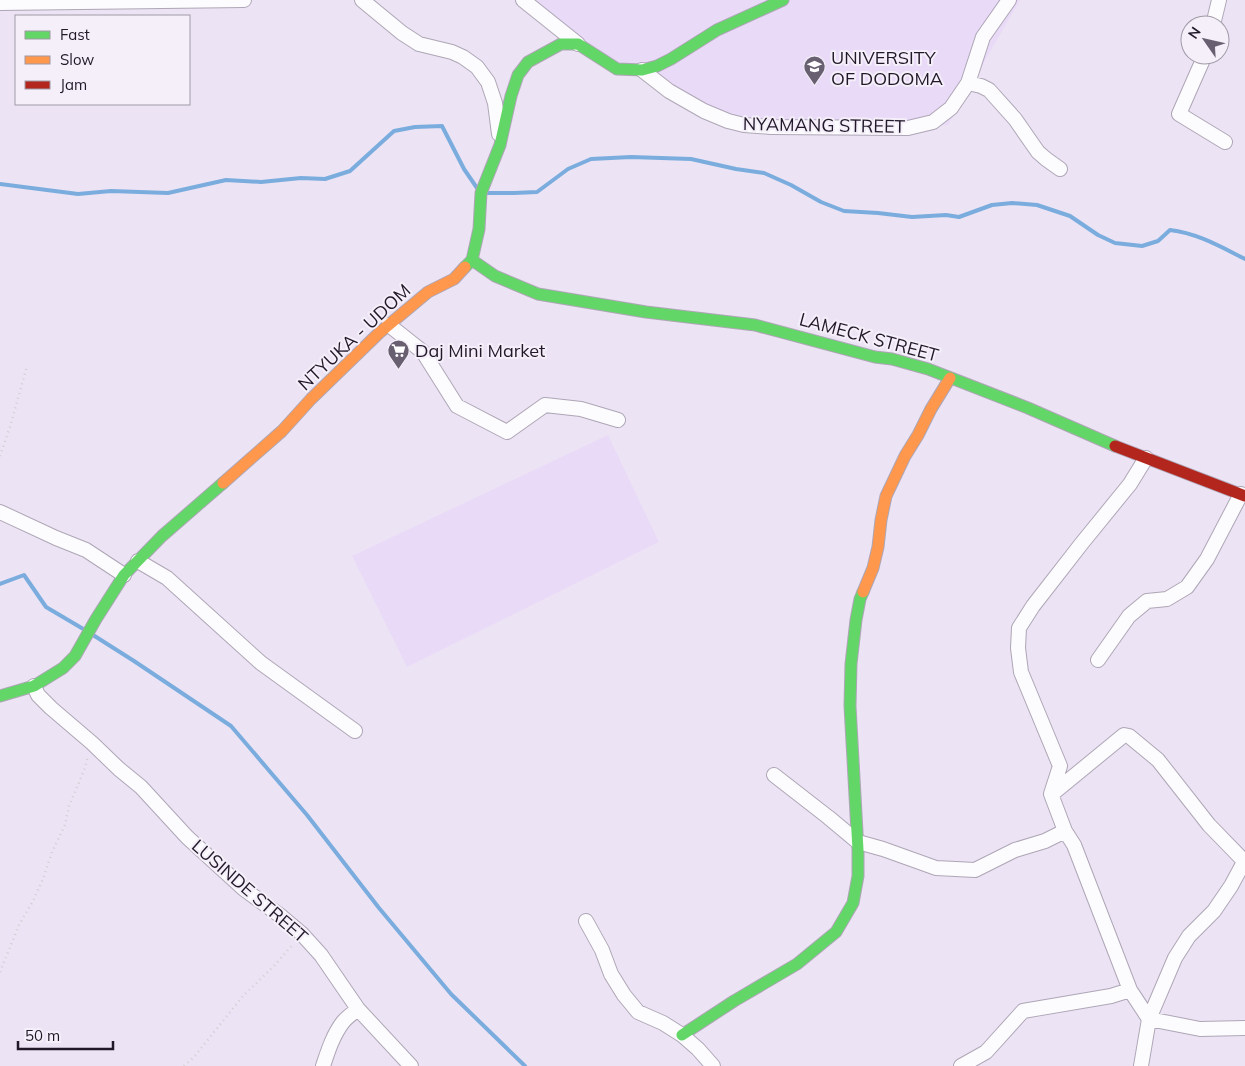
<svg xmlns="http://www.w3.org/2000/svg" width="1245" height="1066" viewBox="0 0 1245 1066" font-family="Mulish,sans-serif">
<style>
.built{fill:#e9daf8}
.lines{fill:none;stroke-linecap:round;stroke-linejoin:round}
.stream{stroke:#7bacde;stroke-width:4}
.street-casing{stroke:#aea6b6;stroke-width:16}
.fast-casing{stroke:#aea6b6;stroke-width:13}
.slow-casing{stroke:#aea6b6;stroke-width:13}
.jam-casing{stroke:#aea6b6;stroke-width:13}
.path{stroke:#d1ced3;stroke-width:2.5;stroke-dasharray:1 4;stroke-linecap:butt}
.street{stroke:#fcfbfd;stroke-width:14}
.fast{stroke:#63d668;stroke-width:11}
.slow{stroke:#ff974d;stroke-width:11}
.jam{stroke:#b3261e;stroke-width:11}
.labels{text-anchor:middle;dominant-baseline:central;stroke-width:4;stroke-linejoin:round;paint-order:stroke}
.poi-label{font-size:18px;fill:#211829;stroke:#f4eff9;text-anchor:start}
.street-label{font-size:18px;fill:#211829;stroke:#f4eff9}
</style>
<rect width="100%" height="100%" fill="#ece4f4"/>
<path class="built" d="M522 0H1020L948 125 749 128 575 47Z
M608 435 659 542 407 667 352 556Z"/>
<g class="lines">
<path class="stream" d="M0 184 78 194 111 191 168 193 226 180 261 182 301 178 325 179 350 171 394 131 415 127 442 126 464 169 477 188
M486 193H514L537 192 568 169 591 159 631 157 691 159 736 169 764 173 791 185 821 202 844 211 878 213 912 217 946 215 959 217 992 205 1012 203 1037 205 1070 216 1098 235 1115 243 1142 246 1158 241 1170 230C1197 233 1221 247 1245 259
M0 584 24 575 46 607 85 630
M93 635 134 661 231 726 307 815 379 908 451 994 525 1066"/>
<defs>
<path id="street" d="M362 0 402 33 419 44 452 52 463 57 477 67 488 82 495 103 499 134
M523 0 578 44
M0 3 244 0
M1213 25 1219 0
M1205 55 1179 114 1225 142
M642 70 669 91 704 111 728 121 744 125 771 127 908 128 933 122 951 108 968 83 983 37 1009 0
M968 83 981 86 989 90 1015 119 1038 152 1046 159 1060 169
M389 325 423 352 457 406 507 432 545 405 581 409 618 420
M1146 458 1130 484 1082 543 1033 606 1019 628 1018 648 1021 672 1060 766 1051 794 1065 831 1074 845 1130 990 1149 1019 1200 1029 1245 1028
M0 512 56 538 86 550 124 575
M138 561 167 578 261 663 355 731
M1098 660 1129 616 1147 601 1167 599 1187 587 1207 559 1241 494
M34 686 38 695 51 708 92 743 119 769 141 787 187 837 244 889 282 917 301 933 321 955 358 1009 411 1066
M774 775 828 817 858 842 883 849 936 868 975 870 1015 850 1045 841 1065 831
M1052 794 1124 735 1129 736 1158 760 1209 825 1244 861
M586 921 602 950 611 974 624 995 638 1012 663 1023 682 1035 698 1049 713 1066
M323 1066C328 1051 333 1035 343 1022 347 1017 353 1013 358 1009
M961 1066 986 1052 1023 1011 1111 996 1130 990
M1141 1066 1149 1019 1175 958 1189 936 1214 911 1231 886 1245 860"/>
<path id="fast" d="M472 260 495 276 538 294 646 312 755 325 875 357 892 359 928 369 1028 408 1115 446
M465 267 472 260 479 229 481 193 500 145 511 96 518 75 528 62 561 44H578L617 69 642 70 657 66 671 59 717 30 783 0
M0 696 34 686 63 668 75 656 96 619 124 575 162 536 223 483
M682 1035 734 1001 797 964 836 932 853 903 858 876V850L850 706 851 664 856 620 860 599 863 592"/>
<path id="slow" d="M223 483 282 431 311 399 379 333 428 292 454 279 465 267
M863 592 873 568 878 547 881 520 886 496 905 456 918 435 931 409 950 378"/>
<path id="jam" d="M1115 446 1245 496"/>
</defs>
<use href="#street" class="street-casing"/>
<use href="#fast" class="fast-casing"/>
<use href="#slow" class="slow-casing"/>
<use href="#jam" class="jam-casing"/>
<path class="path" d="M0 456 10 427 27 366
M0 972 19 925 33 901 43 879 52 852 65 825 69 806 85 768 88 756
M184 1066 194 1057 243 996 274 966 293 944"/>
<use href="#street" class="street"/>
<use href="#fast" class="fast"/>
<use href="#slow" class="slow"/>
<use href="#jam" class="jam"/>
</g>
<defs>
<symbol id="university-pin" viewBox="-11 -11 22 30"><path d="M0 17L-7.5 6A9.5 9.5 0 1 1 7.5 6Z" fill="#685f70" stroke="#f4eff9"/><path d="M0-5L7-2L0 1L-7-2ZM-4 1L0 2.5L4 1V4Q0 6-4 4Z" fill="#fff"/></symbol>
<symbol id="supermarket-pin" viewBox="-11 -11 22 30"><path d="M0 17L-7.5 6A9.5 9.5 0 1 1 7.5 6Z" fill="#685f70" stroke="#f4eff9"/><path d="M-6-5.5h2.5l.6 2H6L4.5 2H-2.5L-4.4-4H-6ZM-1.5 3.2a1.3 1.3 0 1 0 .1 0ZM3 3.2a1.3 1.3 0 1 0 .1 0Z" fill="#fff"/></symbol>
</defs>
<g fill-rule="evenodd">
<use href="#university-pin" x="802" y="54" width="25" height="34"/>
<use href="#supermarket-pin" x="386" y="338" width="25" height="34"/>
</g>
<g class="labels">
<g class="poi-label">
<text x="831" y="57">UNIVERSITY<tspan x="831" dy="21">OF DODOMA</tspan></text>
<text x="415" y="350">Daj Mini Market</text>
</g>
<g class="street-label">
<text transform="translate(824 125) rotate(1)">NYAMANG STREET</text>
<text transform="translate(354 337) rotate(-43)">NTYUKA - UDOM</text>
<text transform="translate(869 337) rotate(15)">LAMECK STREET</text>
<text transform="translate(250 891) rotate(41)">LUSINDE STREET</text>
</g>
</g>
<rect x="15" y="15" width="175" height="90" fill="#f4eff9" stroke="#a099a6"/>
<rect x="25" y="31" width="25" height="8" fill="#63d668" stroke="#a099a6"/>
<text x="60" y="40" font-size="15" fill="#211829">Fast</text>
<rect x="25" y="56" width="25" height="8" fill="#ff974d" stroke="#a099a6"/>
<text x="60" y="65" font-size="15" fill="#211829">Slow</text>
<rect x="25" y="81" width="25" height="8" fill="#b3261e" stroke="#a099a6"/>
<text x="60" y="90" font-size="15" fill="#211829">Jam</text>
<g transform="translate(1205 40) rotate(304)"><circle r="24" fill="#f4eff9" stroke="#a099a6"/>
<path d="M0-4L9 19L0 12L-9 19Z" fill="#685f70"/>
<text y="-8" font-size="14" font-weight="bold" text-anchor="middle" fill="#211829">N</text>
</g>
<path d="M18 1041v8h95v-8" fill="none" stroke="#211829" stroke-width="2.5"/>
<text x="25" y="1041" font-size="15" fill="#211829" stroke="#f4eff9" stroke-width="4" paint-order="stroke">50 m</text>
</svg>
